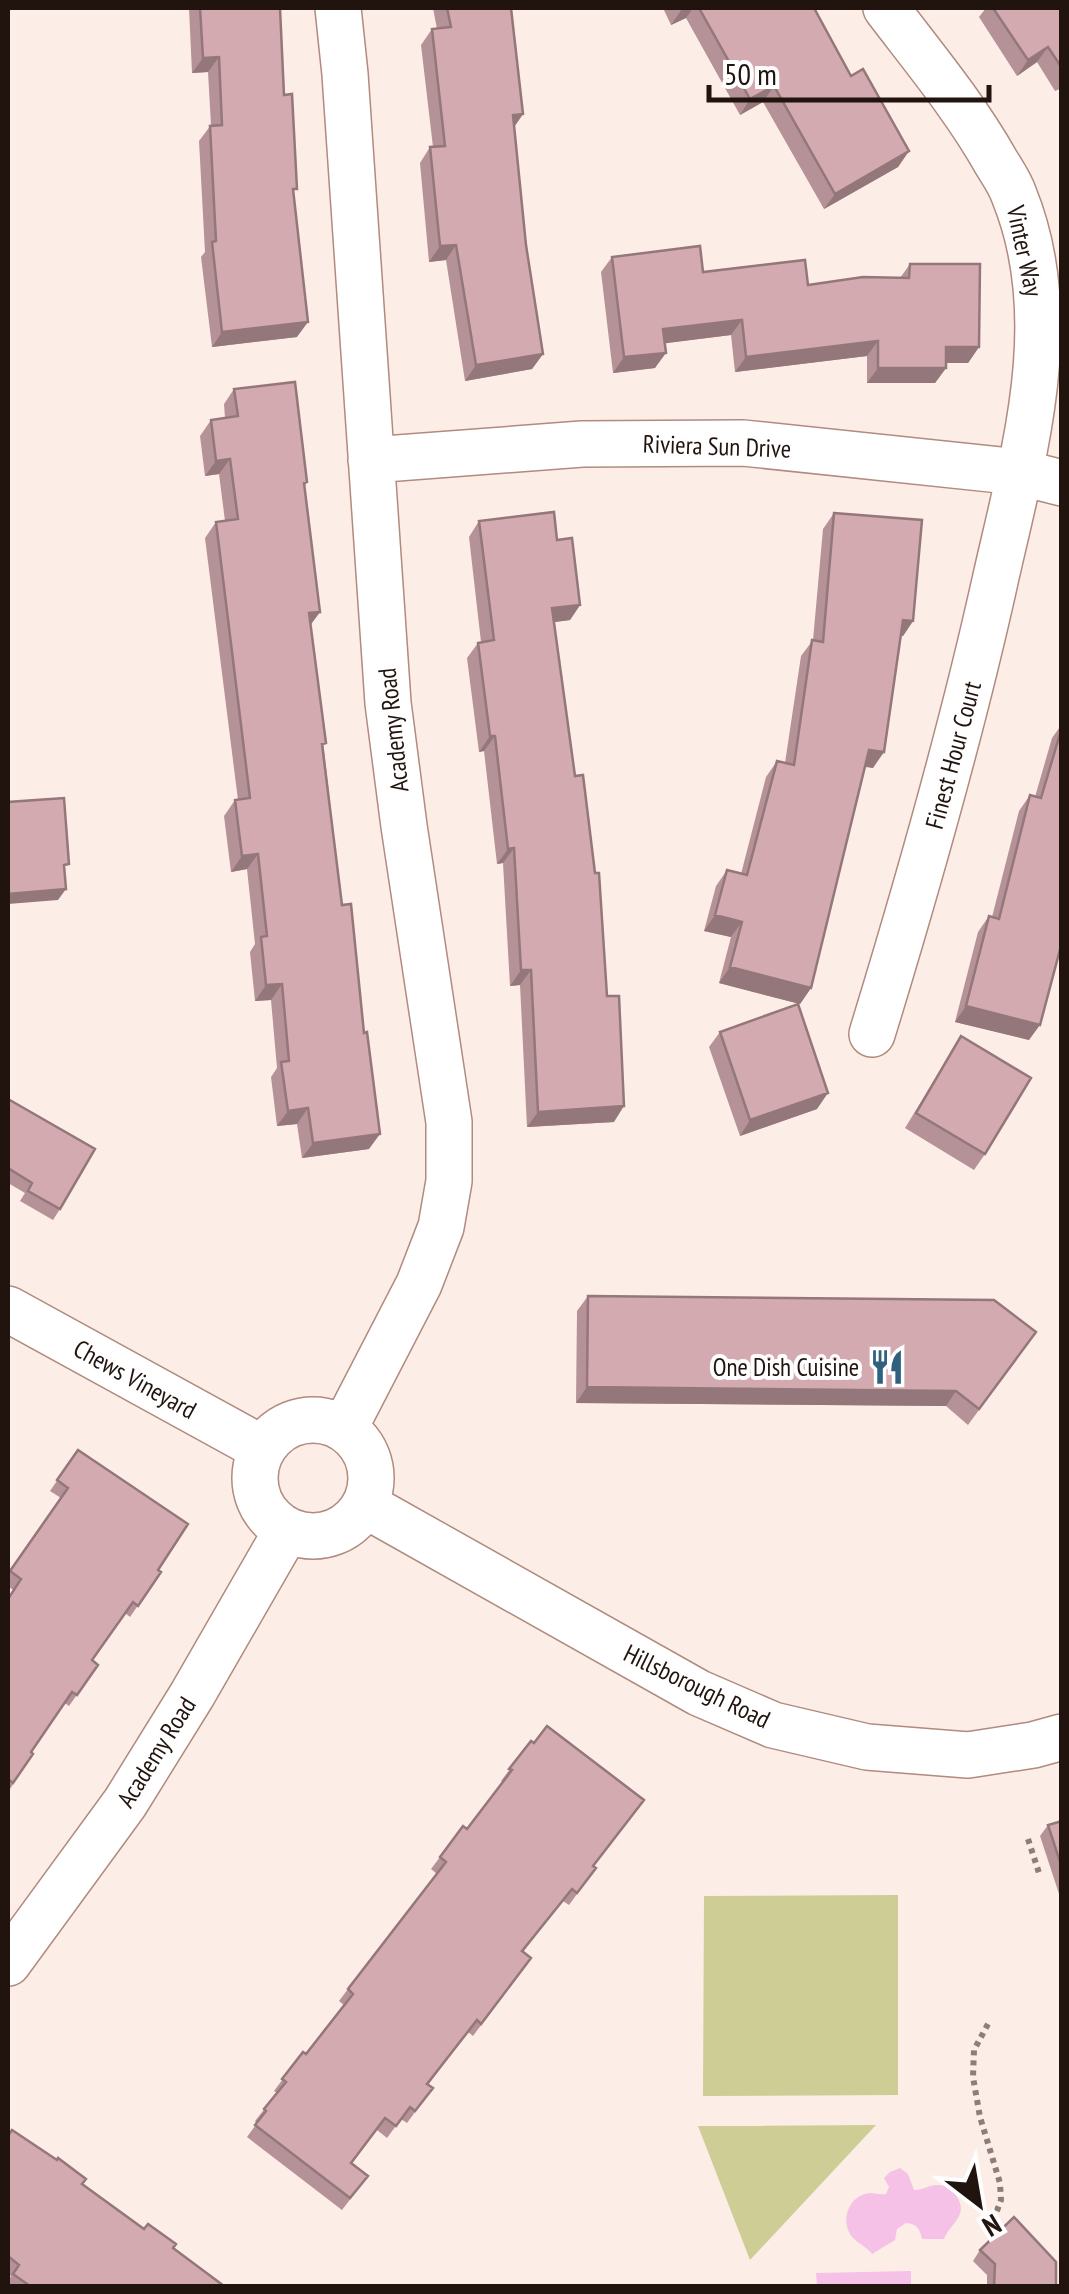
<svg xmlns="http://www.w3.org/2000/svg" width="1069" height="2294" viewBox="0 0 1069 2294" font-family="'PT Sans Narrow',sans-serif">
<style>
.green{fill:#cecd95}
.water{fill:#f5c1e6}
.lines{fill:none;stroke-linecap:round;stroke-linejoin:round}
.minor-casing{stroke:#b08b7e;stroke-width:48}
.path{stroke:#8d7e79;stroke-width:6;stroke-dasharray:5 5;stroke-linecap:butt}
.minor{stroke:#fff;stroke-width:45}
.wall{fill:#b59297}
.shaded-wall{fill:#94777b}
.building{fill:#d3aab0;stroke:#94777b;stroke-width:2.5}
.labels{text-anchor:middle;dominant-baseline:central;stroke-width:8;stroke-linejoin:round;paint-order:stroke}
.street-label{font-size:25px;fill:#21130e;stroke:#fefefe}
.poi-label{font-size:25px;fill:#21130e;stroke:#fefefe;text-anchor:end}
</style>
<rect width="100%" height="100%" fill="#fdede7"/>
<path class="green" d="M898 1895V2095L703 2096 704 1896Z
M876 2125 750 2260 698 2126Z"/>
<path class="water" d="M900 2168 908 2174 914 2190C924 2190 928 2185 938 2185 946 2185 953 2189 957 2197 969 2215 950 2224 944 2239H922C920 2229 917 2224 906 2223L897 2229 895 2240 872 2254C867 2247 859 2244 853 2238 839 2222 848 2195 870 2193 875 2193 881 2195 886 2194L889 2187 884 2178 890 2172Z
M911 2271V2286H817L816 2273Z"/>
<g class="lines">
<defs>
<path id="minor" d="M338 8 345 74 388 703 404 826 449 1122V1181L441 1227 419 1284 344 1429
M371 460 582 444 743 443 1019 472 1062 483
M872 1034C918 884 961 734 995 581 1023 456 1065 320 1014 195 1010 183 1002 172 996 162 965 107 924 58 886 8
M8 1309 263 1449
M255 1478a58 58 0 1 1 116 0a58 58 0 1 1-116 0Z
M365 1505 699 1693 773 1725 867 1747 968 1755 1033 1745 1062 1737
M8 1963 125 1803 192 1695 287 1530"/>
</defs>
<use href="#minor" class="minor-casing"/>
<path class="path" d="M1028 1839 1040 1876
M988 2024 974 2050 973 2077 980 2117 1000 2183 1001 2200 995 2216"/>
<use href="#minor" class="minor"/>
</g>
<path class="wall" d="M189 8H280L284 95 293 194 297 337 212 347 201 257 205 252 199 141 211 125 208 72 192 73Z
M433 8H511L523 114 514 127 526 245 543 354 532 369 465 381 446 260 429 262 420 163 430 147H433L421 45 432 29H437Z
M663 8H814L851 76 909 151 898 167 824 209 763 102 740 115 686 18 671 25Z
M986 8H1062V88L1055 91 1037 62 1017 76 979 17Z
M612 257 703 272 808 285 900 278 910 264 979 347 968 363H946V368L935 383H867V356L735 372 731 335 665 343 655 368 613 373 601 272Z
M234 389 307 482 304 487 320 612 310 625 369 1149 302 1158 297 1124 277 1126 271 1077 277 1068 271 1000 255 1001 250 952 255 944 247 869 231 872 224 816 235 800H238L205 538 216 522 225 521 219 474 205 476 200 436 211 420 225 418 224 404Z
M834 513 913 621 903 636H900L873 768 865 766 811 988 800 1004 719 983 731 937 704 931 716 886 727 870 741 874 766 777 777 761 785 763 801 656 813 640 823 529Z
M479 521 557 540 580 605 570 620 554 622 614 1122 527 1127 520 985 510 986 503 863 497 864 484 751 479 752 467 658 478 643 481 642 469 537Z
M1062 724 1029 1040 955 1022 978 932 989 916 992 917 1019 811 1030 795 1035 797 1052 738Z
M720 1032 817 1109 740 1136 709 1047Z
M961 1036 985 1154 974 1170 905 1128Z
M8 1099 60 1209 53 1220 20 1201 25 1193 8 1183Z
M588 1296 1036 1332 968 1425 946 1406 576 1403 577 1311Z
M78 1450 161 1572 130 1617 125 1613 92 1660 98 1665 69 1706 65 1703 31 1752 33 1754 8 1792V1598L13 1590 8 1586V1574L61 1498 50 1491Z
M531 1741 594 1866 596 1868 569 1905 563 1901 523 1952 531 1958 473 2036 468 2032 428 2085 433 2088 407 2123 401 2119 387 2138 377 2130 352 2163 368 2176 342 2210 247 2137 257 2123 255 2121 277 2093 274 2091 303 2052 306 2054 344 2005 339 2001 348 1989 437 1874 431 1869 440 1857 467 1829 503 1782 501 1781Z
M1062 1821V1903L1040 1836 1048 1825Z
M8 2136 82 2184 224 2286H8V2281L11 2276 8 2274Z
M980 2250 1056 2286H987V2275L973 2261Z"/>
<path class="shaded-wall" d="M686 8H693L686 18 671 25 682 9Z
M1048 47 1037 62 1017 76 1028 60Z
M219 57 208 72 192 73 203 58Z
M774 86 763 102 740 115 750 99Z
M523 114 512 130 513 115Z
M909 151 898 167 824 209 835 194Z
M456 245 446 260 429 262 440 246Z
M742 320 731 335 652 345 663 329Z
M308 322 297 337 212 347 222 332Z
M878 341 867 356 735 372 746 357Z
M946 347H979L968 363H936Z
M666 353 655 368 613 373 624 357Z
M543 354 532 369 465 381 476 365Z
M878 368H946L935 383H867Z
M230 459 219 474 205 476 216 461Z
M580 605 570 620 541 624 552 608Z
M320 612 309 627V613Z
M903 620 913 621 903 636 892 635Z
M490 736H495L484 751 479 752Z
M869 750 884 752 873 768 859 766Z
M514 848 503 863 497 864 508 849Z
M258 854 247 869 231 872 242 856Z
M66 889 58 900 8 904V894Z
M715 915 742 922 731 937 704 931Z
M730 967 811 988 800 1004 719 983Z
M521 970H531L520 985 510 986Z
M282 984 271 1000 255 1001 266 985Z
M966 1006 1040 1025 1029 1040 955 1022Z
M828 1093 817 1109 740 1136 750 1120Z
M624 1106 614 1122 527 1127 538 1112Z
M308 1108 297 1124 277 1126 288 1111Z
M380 1134 369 1149 302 1158 313 1143Z
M587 1387 956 1391 946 1406 576 1403Z"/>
<path class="building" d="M200 8H280L284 95 292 94 297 189H293L308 322 222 332 212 242 216 241 210 126 222 125 219 57 203 58Z
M447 8H511L523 114 513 115 526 245 543 354 476 365 456 245 440 246 430 147 445 146 432 29 451 27Z
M699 8H814L851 76 863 69 909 151 835 194 774 86 750 99Z
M993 8H1062V68L1048 47 1028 60Z
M700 246 703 272 805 260 808 285 863 277 909 278 910 264H980L979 347H946V368H878V341L746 357 742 320 663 329 666 353 624 357 612 257Z
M295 382 307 482 304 483 320 612 309 613 326 743 322 744 342 905 351 904 364 1033 367 1032 380 1134 313 1143 308 1108 288 1111 281 1062 289 1061 282 984 266 985 261 937 267 936 258 854 242 856 235 800 250 798 216 522 238 519 230 459 216 461 211 420 238 416 234 389Z
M554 512 557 540 572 538 580 605 552 608 575 776 583 775 595 873H599L607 996H619L624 1106 538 1112 531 970H521L514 848 508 849 495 736H490L478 643 494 640 479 521Z
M834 513 922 520 913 621 903 620 884 752 869 750 811 988 730 967 742 922 715 915 727 870 747 875 777 761 794 765 812 640 823 642Z
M1062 727V942L1040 1025 966 1006 989 916 999 919 1030 795 1041 798Z
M64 798 69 864 64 865 66 889 8 894V802Z
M798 1004 828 1093 750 1120 720 1032Z
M961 1036 1031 1078 985 1154 916 1113Z
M8 1099 95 1149 60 1209 28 1191 32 1183 8 1168Z
M588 1296 994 1300 1036 1332 979 1409 956 1391 587 1387Z
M78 1450 188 1524 158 1570 161 1572 138 1606 133 1602 92 1660 98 1665 77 1695 72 1692 31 1752 33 1754 13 1783 8 1779V1599L21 1579 10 1571 68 1488 57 1480Z
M547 1726 644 1800 593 1866 596 1868 577 1893 572 1889 522 1951 531 1958 481 2024 477 2020 427 2084 433 2088 415 2111 410 2107 396 2126 385 2118 351 2163 368 2176 350 2198 255 2125 266 2111 264 2109 286 2082 282 2079 303 2052 306 2054 353 1994 348 1989 446 1862 440 1857 463 1826 467 1829 512 1770 509 1769 531 1741 534 1743Z
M1062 1821V1868L1048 1825Z
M12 2130 57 2160 58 2158 86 2179 82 2184 144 2229 148 2224 176 2244 173 2248 224 2286H30L13 2274 19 2265 8 2256V2136Z
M1014 2217 1056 2262V2286H994L995 2264 980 2250Z"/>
<defs>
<symbol id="restaurant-bare" viewBox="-9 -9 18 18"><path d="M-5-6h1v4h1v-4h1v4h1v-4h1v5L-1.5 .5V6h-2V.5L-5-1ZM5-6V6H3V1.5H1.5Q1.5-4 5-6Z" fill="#30607f" stroke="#fefefe" stroke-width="2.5" paint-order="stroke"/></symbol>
</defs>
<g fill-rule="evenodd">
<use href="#restaurant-bare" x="862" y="1342" width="50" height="50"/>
</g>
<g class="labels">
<g class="street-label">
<text transform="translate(1025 251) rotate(78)">Vinter Way</text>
<text transform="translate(717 446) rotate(2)">Riviera Sun Drive</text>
<text transform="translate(393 730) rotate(-96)">Academy Road</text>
<text transform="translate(953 755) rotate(-75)">Finest Hour Court</text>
<text transform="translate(135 1379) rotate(29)">Chews Vineyard</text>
<text transform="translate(697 1686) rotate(26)">Hillsborough Road</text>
<text transform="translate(156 1752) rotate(-58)">Academy Road</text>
</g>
<g class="poi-label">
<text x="859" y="1367">One Dish Cuisine</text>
</g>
</g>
<rect width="1069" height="2294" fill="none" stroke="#21130e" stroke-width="20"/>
<g transform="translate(979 2204) rotate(149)" stroke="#fefefe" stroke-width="8" paint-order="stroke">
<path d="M0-8L18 38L0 25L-18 38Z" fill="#21130e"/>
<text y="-15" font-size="28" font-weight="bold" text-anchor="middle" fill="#21130e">N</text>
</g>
<path d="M709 85v15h280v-15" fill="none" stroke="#21130e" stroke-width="5"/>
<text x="724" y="85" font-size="30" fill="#21130e" stroke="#fefefe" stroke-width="8" paint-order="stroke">50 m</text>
</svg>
